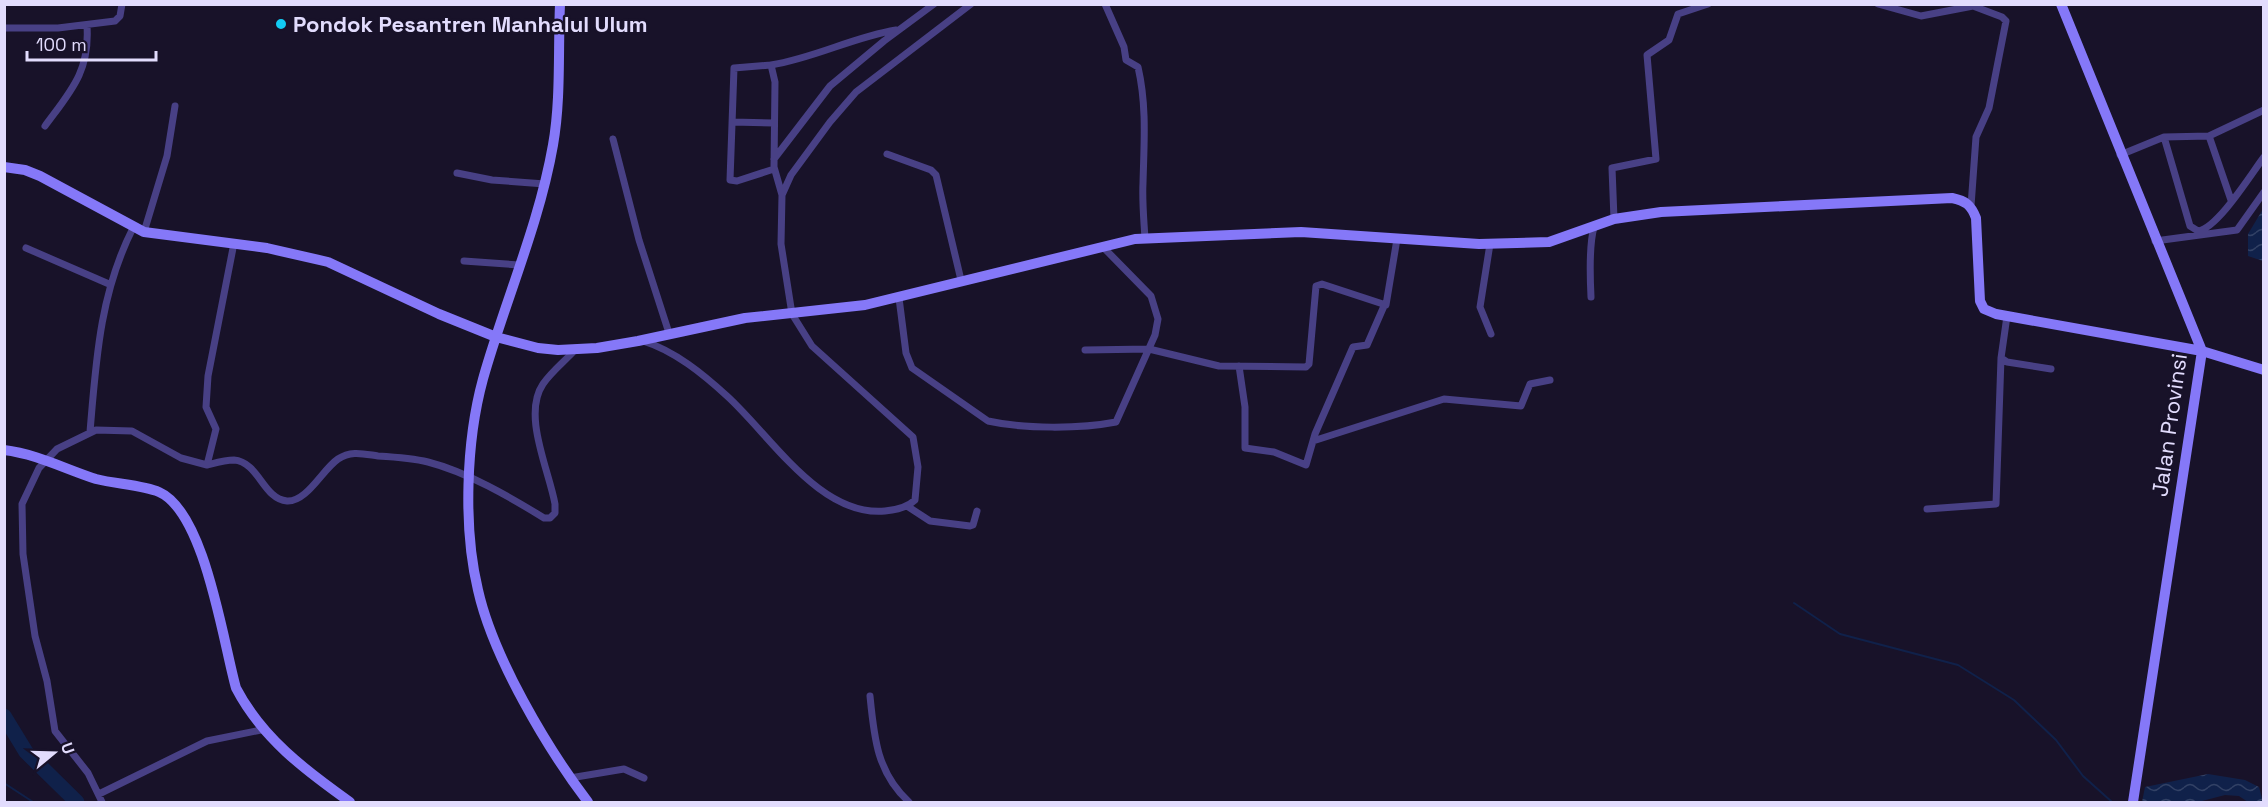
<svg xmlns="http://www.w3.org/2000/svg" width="2268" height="807" viewBox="0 0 2268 807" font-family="'Space Grotesk',sans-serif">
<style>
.water{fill:url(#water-waves)}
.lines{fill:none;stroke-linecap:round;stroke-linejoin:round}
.stream{stroke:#10214a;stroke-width:2}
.river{stroke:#10214a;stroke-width:15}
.street{stroke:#484085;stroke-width:7}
.secondary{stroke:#8578f8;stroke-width:10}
.poi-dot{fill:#12cbf3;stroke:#181229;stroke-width:2}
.labels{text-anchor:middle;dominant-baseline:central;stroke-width:5;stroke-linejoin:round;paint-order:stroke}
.poi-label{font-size:22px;font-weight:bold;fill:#e2dcfd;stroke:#181229;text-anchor:start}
.street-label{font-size:22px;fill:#e2dcfd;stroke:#181229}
</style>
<defs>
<pattern id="water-waves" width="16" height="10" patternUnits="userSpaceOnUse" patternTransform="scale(1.5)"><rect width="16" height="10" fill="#10214a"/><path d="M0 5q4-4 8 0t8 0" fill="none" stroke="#324165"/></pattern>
</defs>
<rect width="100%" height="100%" fill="#181229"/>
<path class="water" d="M2263 209 2264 261H2263L2248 256V234Z
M2208 774 2245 780 2259 787 2263 802H2248L2239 796 2225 795 2198 802H2142L2145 787Z"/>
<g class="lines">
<path class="stream" d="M1794 603 1840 634 1958 665 2014 700 2056 740 2083 776 2112 802H2130
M4 783 33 802"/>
<path class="river" d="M4 716 26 752 77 802"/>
<path class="street" d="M1105 4 1124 47 1126 60 1138 67C1147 106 1144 143 1143 183 1142 202 1144 221 1145 239
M1878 4 1921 16 1973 6 2002 17 2006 21 1989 108 1976 137 1971 206
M4 28H58L115 21 120 16 122 4
M771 65C815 58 853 37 896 30
M732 122 774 123
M45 126C70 92 90 72 87 26
M2209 136 2231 200
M2164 137 2190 226 2198 231C2218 228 2251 174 2264 157
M613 139 639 240 669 333
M887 154 931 170 936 175 961 280
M2120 155 2164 137 2209 136 2264 110
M774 159 830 86 884 41 934 4
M774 169 737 181 730 180 734 68 771 65 775 82 774 167 782 195
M457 173 492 180 545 184
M1614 219 1612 168 1656 159 1647 55 1669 40 1678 14 1708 4
M144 232 167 156 175 106
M2155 241 2237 230 2264 192
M234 243 208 376 206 407 216 429 207 465C215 463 225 460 234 460 259 462 263 499 287 501 307 502 322 470 338 459 351 450 364 454 378 456 395 457 412 458 428 462 467 472 510 497 544 518H550L555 513V504C549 470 522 415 543 384 552 371 565 361 575 350
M1490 244 1480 307 1491 334
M26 248 109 284
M464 261 519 265
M1591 297C1590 277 1589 245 1594 227
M899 298 906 353 912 368 988 421C1024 429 1080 429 1116 422L1155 335 1158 319 1151 296 1103 247
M2007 316 2001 358 2007 362 2051 369
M643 341C675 351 703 374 727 396 771 436 820 517 885 511 896 510 907 508 915 500L918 467 913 437 812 346 792 314 781 244 782 195 791 175 830 122 856 92 971 4
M1085 350 1149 349 1219 366 1306 367 1309 364 1316 286 1322 284 1386 305 1397 239
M1239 366 1245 407V448L1274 452 1306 465 1315 434 1353 347 1367 345 1384 306
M90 432C96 360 100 293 133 228
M1313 441 1444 399 1521 406 1530 384 1550 380
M907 506 930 521 970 526 973 525 977 511
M1927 509 1996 504 2001 358
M870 696C874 737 877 773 909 802
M570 778 624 769 644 778
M99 794 207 741 261 730
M102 802 88 773 55 731 47 681 35 636 23 554 22 504 39 468 57 449 96 430 132 431 181 458 207 465"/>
<path class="secondary" d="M560 4C558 50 561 100 553 145 539 225 505 301 483 379 466 441 463 528 478 590 493 657 547 748 588 802
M2061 4 2202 351 2133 802
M4 167 25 170 40 176 144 232 267 248 328 262 439 314 496 337 538 348 558 350 597 348 638 341 745 318 865 305 1135 239 1301 232 1479 244 1549 242 1614 219 1661 212 1952 198C1966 201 1971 205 1976 218L1980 301 1984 309 1996 314 2202 351 2264 370
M4 450C37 454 65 469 96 479 115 484 143 485 159 492 205 512 223 642 236 688 262 738 305 770 350 802"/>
</g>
<circle class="poi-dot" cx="281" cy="24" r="6"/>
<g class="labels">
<g class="poi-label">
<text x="293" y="24">Pondok Pesantren Manhalul Ulum</text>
</g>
<g class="street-label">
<text transform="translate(2169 425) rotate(-82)">Jalan Provinsi</text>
</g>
</g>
<rect width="2268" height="807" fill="none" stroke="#e2dcfd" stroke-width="12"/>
<g transform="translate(54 753) rotate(71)" stroke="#181229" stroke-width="4.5" paint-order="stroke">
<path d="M0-4.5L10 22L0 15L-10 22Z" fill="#e2dcfd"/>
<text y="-9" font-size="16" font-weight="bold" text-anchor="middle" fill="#e2dcfd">U</text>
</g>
<path d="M27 51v9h129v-9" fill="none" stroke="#e2dcfd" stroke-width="3"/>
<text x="36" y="51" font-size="18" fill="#e2dcfd" stroke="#181229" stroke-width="4.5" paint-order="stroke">100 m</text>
</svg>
